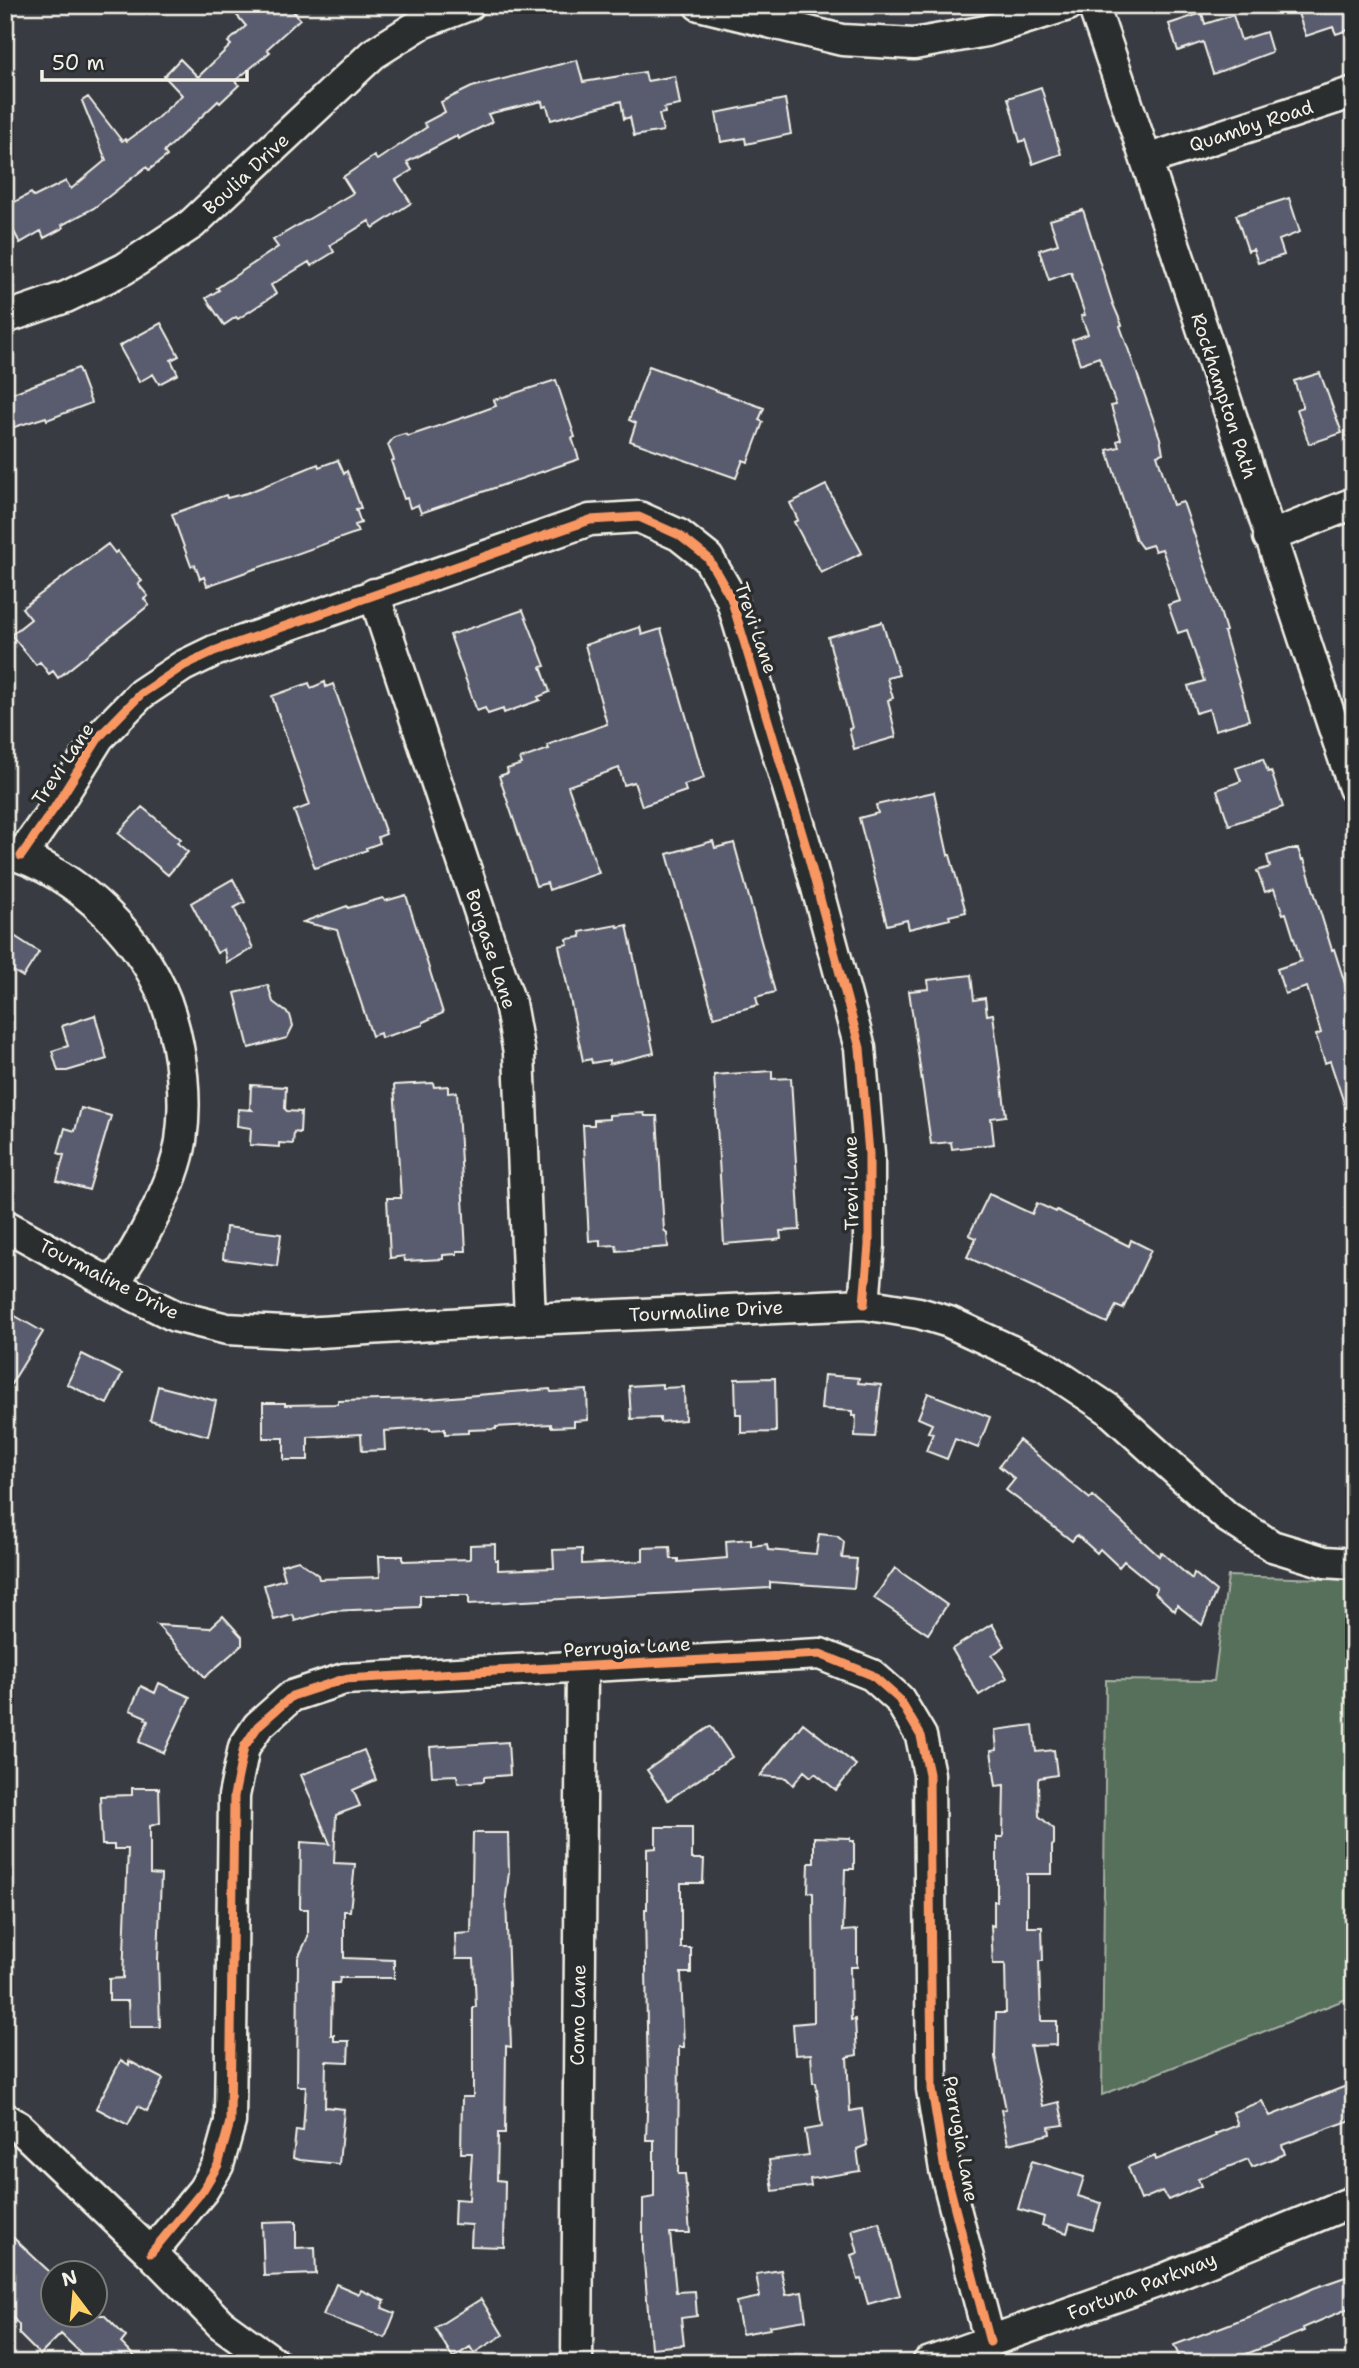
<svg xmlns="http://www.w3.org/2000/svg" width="1359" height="2368" viewBox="0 0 1359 2368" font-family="'Shantell Sans',sans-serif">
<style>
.green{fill:#576f5b;stroke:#a6b0a2;stroke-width:2}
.building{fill:#595c6e;stroke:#f4f1e8;stroke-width:2}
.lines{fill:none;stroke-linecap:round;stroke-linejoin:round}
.minor-casing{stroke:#f4f1e8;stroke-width:35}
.minor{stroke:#2a2d2e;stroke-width:30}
.cycleway-casing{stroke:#2a2d2e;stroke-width:13}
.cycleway{stroke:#f99763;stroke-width:9}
.labels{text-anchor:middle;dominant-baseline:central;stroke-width:7;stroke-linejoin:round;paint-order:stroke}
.street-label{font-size:19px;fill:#f4f1e8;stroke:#2a2d2e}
</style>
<rect width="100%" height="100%" fill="#383b41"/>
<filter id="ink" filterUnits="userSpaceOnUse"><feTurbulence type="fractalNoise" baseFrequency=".0143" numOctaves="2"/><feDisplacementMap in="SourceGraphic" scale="14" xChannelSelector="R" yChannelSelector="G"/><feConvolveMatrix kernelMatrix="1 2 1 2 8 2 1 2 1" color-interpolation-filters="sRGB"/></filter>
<g filter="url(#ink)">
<path class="green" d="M1228 1576 1354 1580V1996L1102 2095 1106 1680 1214 1681Z"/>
<path class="building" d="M228 5H288L300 19 267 49 270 52 235 81 239 85 220 103 218 101 164 152 167 156 149 170 146 167 94 208 62 225 63 228 44 238 41 231 20 243 5 215V207L31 193 34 197 66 181 71 189 106 160 82 101 88 97 122 141 125 139 127 141 154 121 182 95 164 76 180 59 198 77 231 45 228 42 246 26Z
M1295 5H1354V28L1336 34 1333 27 1306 36Z
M1202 13 1205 24 1233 15 1241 40 1266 32 1272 52 1213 74 1203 42 1178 51 1169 24Z
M577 60 583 82 645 72 647 81 675 76 680 105 664 108 665 113 659 114 663 131 634 136 630 117 624 119 621 101 551 120 547 106 543 107 542 101 488 114 492 122 458 139 457 136 407 162 412 170 396 180 411 203 373 228 369 221 330 245 334 252 311 266 309 262 271 285 276 294 238 319 236 317 224 325 206 298 219 290 217 288 278 247 273 240 353 193 343 177 374 156 377 160 427 127 424 123 445 112 441 102 472 87Z
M1041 87 1061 154 1033 164 1025 140 1020 142 1008 98Z
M785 99 791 134 746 144 745 138 721 142 716 113Z
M1289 198 1300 232 1279 240 1284 255 1258 263 1253 249 1248 251 1236 215Z
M1083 210 1113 304 1122 325 1120 326 1160 438 1163 453 1157 455 1173 505 1183 502 1215 595 1226 631 1224 632 1243 696 1249 720 1215 730 1209 709 1196 713 1188 686 1204 681 1187 630 1178 633 1168 605 1180 601 1162 549 1155 551 1152 545 1142 548 1136 540 1107 450 1119 447 1117 441 1121 439 1111 406 1116 405 1099 357 1080 364 1072 340 1088 334 1081 316 1085 315 1071 272 1049 280 1039 250 1058 244 1050 220Z
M161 323 179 356 171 360 178 374 159 384 153 374 139 382 119 346Z
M649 366 764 408 759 420 763 422 748 462 743 460 736 478 630 441 636 423 629 420Z
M78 368 91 403 47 420 46 417 5 430V396Z
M1320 373 1342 433 1309 444 1297 409 1303 407 1294 381Z
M556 380 575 437 572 438 579 459 421 513 418 505 410 508 407 498 404 499 391 461 394 460 388 445 394 437 404 434 409 436 474 414 496 406 494 400Z
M338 460 344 474 347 471 361 508 356 509 361 523 355 525 358 532 207 586 204 577 200 579 195 565 191 566 172 514 226 495 227 498 247 493 318 464 319 467Z
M826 485 862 553 821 573 794 522 798 520 790 503Z
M108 544 115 553 117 551 142 581 138 584 148 596 144 599 149 605 58 678 53 671 49 674 40 662 36 665 11 635 31 619 22 608Z
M523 610 545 666 541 667 550 692 538 697 540 700 504 713 503 709 488 714 485 708 477 711 450 635Z
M882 622 899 675 887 678 893 698 888 700 896 737 854 749 849 729 852 728 828 637Z
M640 627 642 635 661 629 704 778 684 785 686 791 642 806 634 782 624 785 619 768 568 786 599 873 549 890 547 883 536 886 499 776 508 773 507 769 522 764 520 759 549 749 547 745 607 724 585 645Z
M325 682 326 687 333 684 386 834 378 837 380 843 366 848 367 850 315 868 294 811 310 805 272 696 309 683 311 688Z
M1263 759 1268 772 1271 771 1283 807 1229 825 1217 790 1241 781 1236 768Z
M934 792 948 855H950L966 912 949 916 950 919 909 929 907 920 887 925 859 818 878 813 876 805Z
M142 807 181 839 177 843 188 852 168 875 118 833Z
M713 841 715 848 734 843 775 992 756 997 758 1005 714 1017 667 854Z
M1289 849H1298L1302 860 1304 859 1332 950 1334 949 1348 993 1344 994 1354 1023V1121H1350L1330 1061 1325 1063 1316 1035 1321 1033 1307 987 1285 994 1277 969 1301 961 1286 913 1283 914 1274 889 1265 892 1257 871 1270 867 1267 856Z
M233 879 245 902 234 908 253 948 227 963 224 949 217 953 191 903Z
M406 895 443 1013 423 1022V1025L381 1038 380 1033 372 1036 337 930 303 922 347 906 348 908 383 898 385 901Z
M617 925 618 927 627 925 654 1053 609 1064V1060L592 1063 591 1059 583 1061 559 946 568 944 567 939 581 937 580 932Z
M5 930 39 952 23 977 5 966Z
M971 975 974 1000 985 998 987 1015 993 1014 1006 1116 991 1118 994 1144 952 1149 951 1142 931 1144 909 991 929 989 928 980Z
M268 985 273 1002 290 1015 293 1026 287 1038 249 1048 235 993Z
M95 1015 107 1059 67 1071H58L52 1051 68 1046 62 1026Z
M772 1071V1079L791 1078 800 1230 780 1231 781 1239 774 1240 724 1244 714 1075Z
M433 1083 434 1087 448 1086V1093L457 1092 466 1251H457V1254L443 1255V1259L405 1261 404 1256 390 1258 387 1198H401L394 1085Z
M251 1085 286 1087 285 1109 287 1111 301 1112 300 1133 294 1132 293 1144 279 1143V1147L250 1145 251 1128 237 1126 238 1109 252 1110 250 1108Z
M81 1108 111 1116 89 1190 57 1181 64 1155 58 1153 65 1128 75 1131Z
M644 1113 645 1116H657L664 1230 667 1233 668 1247 617 1251 616 1245 600 1246V1240L589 1241 583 1125H594V1120L609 1119V1115Z
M989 1194 1032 1214 1037 1203 1056 1212 1057 1210 1129 1246 1131 1240 1151 1250 1123 1309 1116 1306 1107 1323 967 1257 976 1238 969 1235Z
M226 1227 281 1234 277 1266 223 1259Z
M5 1310 43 1332 5 1394Z
M82 1354 122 1374 107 1404 67 1384Z
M824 1375 859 1378 858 1383 881 1385 875 1437 855 1436 856 1416H852V1411L821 1409Z
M775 1378 776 1432 741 1433V1414H736L735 1379Z
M662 1384V1388L684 1387 685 1420 660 1422V1418L631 1419 629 1386Z
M158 1386 216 1401 208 1436 150 1420Z
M550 1389 551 1392 587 1390 588 1420 574 1421V1426L551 1427V1424L496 1427V1429L468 1430V1433L445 1434V1429L430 1430V1428L384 1431 385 1450 362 1451 361 1434 308 1437V1460H284V1438H263V1403H285V1405L338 1404V1401L428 1399Z
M928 1393 990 1417 978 1448 955 1439 947 1459 926 1451 933 1433 928 1432 932 1424 918 1418Z
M1019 1440 1090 1499 1093 1496 1159 1556 1161 1552 1192 1579 1194 1573 1216 1591 1202 1625 1177 1605 1175 1611 1155 1593 1157 1588 1124 1561 1119 1567 1100 1549 1097 1553 1077 1535 1072 1541 1006 1490 1015 1479 999 1466Z
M819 1534 837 1536 844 1542 842 1558 857 1559 854 1588 770 1582V1588L469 1604V1595H420V1607L331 1611 295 1621 293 1615 274 1620 264 1585 285 1579 281 1565 298 1560 318 1575 319 1579 380 1577 379 1556H403V1561L470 1559V1545L495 1544V1560H498V1570L554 1568 553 1550 582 1549V1564L643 1561V1548L670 1547 671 1559H678V1562L727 1558 726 1541 751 1539V1546L767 1544 768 1550 816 1554Z
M895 1568 947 1605 928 1634 874 1598Z
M223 1616 242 1637V1645L205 1677 157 1625 210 1628Z
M992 1624 1005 1646 992 1655 1007 1678 979 1695 952 1649Z
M159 1683 190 1697 164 1753 139 1742 148 1721 145 1719 146 1717 130 1710 141 1686 155 1693Z
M803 1723 856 1765 836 1790 815 1773 811 1777 804 1771 793 1785 786 1778 760 1776Z
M1033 1725 1036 1752 1054 1750 1057 1775 1039 1778 1038 1781 1039 1816 1054 1829V1844L1052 1846V1874H1027V1927H1042L1043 1961H1039L1041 2021H1057V2045L1030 2046 1043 2106 1059 2102 1064 2125 1049 2127 1050 2134 1008 2144 1001 2110 1006 2109 995 2057 996 2013H1006L1005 1964H993L991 1925 994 1926V1901H997V1837H1003L1004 1785 996 1786 991 1751 997 1750 995 1730Z
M711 1726 732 1757 668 1800 647 1770Z
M508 1742 510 1775 484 1777V1781L458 1783 457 1775 432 1776 430 1747Z
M364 1750 376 1780 353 1790 360 1806 336 1815 334 1863 355 1864 350 1911H344V1958L394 1960V1978H340L339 1983H332L331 2035H334V2041H349L348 2062 326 2061 325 2107 344 2109 339 2164 300 2160 293 2158 296 2130 303 2131 306 2086H297L298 1958 308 1937V1909H300L301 1842 330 1844 301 1775Z
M132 1788H159L160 1823 150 1826V1874L161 1875 158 1960 160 2027H129L128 2001H109V1979L123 1978 128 1849H114V1845H102L100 1796 132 1795Z
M656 1827H692V1859H704L703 1883H681V1948H691V1973H681L684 2047H679L678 2174H685L690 2233H670L676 2292 695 2291 697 2316 681 2318 684 2345 651 2348 643 2249V2199L654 2197V2140H646L648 2086 645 1909H647V1849L656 1848Z
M473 1833H508L509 1872 506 1897 511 2047 506 2046 505 2133H498L497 2180 505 2181 504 2247 471 2246 472 2225 454 2224 455 2199 469 2200 472 2153H461L462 2097H473V2007H476L474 1959H456L455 1934 471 1933Z
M814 1837 850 1838V1841H854V1869H845L843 1931 857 1930V1967H850L851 2020 855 2019 857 2055 847 2057 850 2111 862 2109 867 2145 857 2149 860 2171 810 2179 811 2186 773 2191 769 2160 809 2155 805 2130 822 2127 816 2083H813L811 2054 795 2055 793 2024 814 2022 813 1893 808 1892 809 1863H814Z
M121 2060 129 2065V2061L163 2079 147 2111 138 2106 128 2125 96 2108Z
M1354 2083V2119L1282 2145 1285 2154 1252 2167 1248 2159 1198 2179 1201 2186 1168 2200 1162 2191 1141 2200 1128 2167 1155 2156 1156 2160 1216 2136 1215 2134 1238 2125 1233 2112 1262 2101 1270 2116Z
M1032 2161 1084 2177 1078 2196 1101 2203 1093 2230 1070 2223 1067 2233 1042 2225 1044 2217 1018 2209Z
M296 2221V2248L315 2247 316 2274 264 2276 262 2222Z
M879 2222 900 2295 868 2304 861 2279 858 2280 851 2255 858 2253 852 2230Z
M5 2230 52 2274V2315H104L126 2337 121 2343 141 2363H91L61 2334 40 2355 19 2334V2325L9 2313 5 2292Z
M781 2270 786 2295 802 2292 806 2320 769 2326 770 2329 742 2334 736 2302 760 2297 756 2274Z
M1354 2274V2306L1303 2328 1304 2331 1224 2363H1182L1174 2345 1253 2315 1314 2288Z
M336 2284 359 2294 361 2290 385 2301 382 2308 395 2313 385 2338 323 2315Z
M481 2299 503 2335 474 2353 470 2347 453 2358 435 2328Z"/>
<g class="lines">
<defs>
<path id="minor" d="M699 5 842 40 914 44 986 31 1068 5
M1093 5C1184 265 1266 527 1354 788
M1147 160 1354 92
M5 318 66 297 124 269 192 224 373 54 422 23 469 5
M1269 537 1354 503
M374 594 510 1003 519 1053 530 1319
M5 852C76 870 150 944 170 1014 182 1054 187 1100 181 1141 174 1186 138 1248 113 1285
M21 856 55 807 99 737 141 694 183 666 214 651 590 520 639 517 679 535 708 558 731 598 806 847 860 1048 869 1154V1245L864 1304
M5 1225 113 1285 175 1316 227 1329 303 1333 530 1319 864 1304 919 1313 949 1322 1044 1366 1107 1408 1227 1517 1272 1546 1325 1562 1354 1564
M5 2118 19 2127 151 2253 221 2324 275 2363
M151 2253 203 2190 218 2165 230 2122 234 1796 244 1747 258 1726 292 1696 344 1679 820 1654 872 1675 899 1699 921 1736 929 1774 932 2089 945 2170 990 2342
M577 2363 582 1667
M928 2363 1162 2280 1354 2201"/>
</defs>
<use href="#minor" class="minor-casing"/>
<use href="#minor" class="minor"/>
<defs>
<path id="cycleway" d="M21 856 55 807 99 737 141 694 183 666 214 651 590 520 639 517 679 535 708 558 731 598 806 847 860 1048 869 1154V1245L864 1304
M151 2253 203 2190 218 2165 230 2122 234 1796 244 1747 258 1726 292 1696 344 1679 820 1654 872 1675 899 1699 921 1736 929 1774 932 2089 945 2170 990 2342"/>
</defs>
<use href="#cycleway" class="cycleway-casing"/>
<use href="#cycleway" class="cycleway"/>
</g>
</g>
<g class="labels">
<g class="street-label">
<text transform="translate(1251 126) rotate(-18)">Quamby Road</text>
<text transform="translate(246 174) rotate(-43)">Boulia Drive</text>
<text transform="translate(1224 396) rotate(72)">Rockhampton Path</text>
<text transform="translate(756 628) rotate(71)">Trevi Lane</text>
<text transform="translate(63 764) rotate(-56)">Trevi Lane</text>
<text transform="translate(491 949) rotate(72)">Borgase Lane</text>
<text transform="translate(851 1183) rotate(-91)">Trevi Lane</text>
<text transform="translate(109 1279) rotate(27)">Tourmaline Drive</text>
<text transform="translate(706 1311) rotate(-3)">Tourmaline Drive</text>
<text transform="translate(627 1647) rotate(-3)">Perrugia Lane</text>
<text transform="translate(578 2015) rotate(-89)">Como Lane</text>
<text transform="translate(961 2139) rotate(80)">Perrugia Lane</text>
<text transform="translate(1142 2286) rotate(-21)">Fortuna Parkway</text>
</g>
</g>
<rect width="1359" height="2368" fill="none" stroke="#2a2d2e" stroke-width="28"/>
<rect x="14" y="14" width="1331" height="2340" fill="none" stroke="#f4f1e8" stroke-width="2.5" filter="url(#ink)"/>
<g transform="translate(74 2294) rotate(344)"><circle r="33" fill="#2a2d2e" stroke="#7b7b78" stroke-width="2"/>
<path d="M0-5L12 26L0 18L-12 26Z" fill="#ffd166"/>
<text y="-10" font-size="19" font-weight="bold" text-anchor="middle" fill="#f4f1e8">N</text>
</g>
<path d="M42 70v10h205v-10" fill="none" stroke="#f4f1e8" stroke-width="3.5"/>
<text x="52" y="70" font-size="21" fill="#f4f1e8" stroke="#2a2d2e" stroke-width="5" paint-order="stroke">50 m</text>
</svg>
